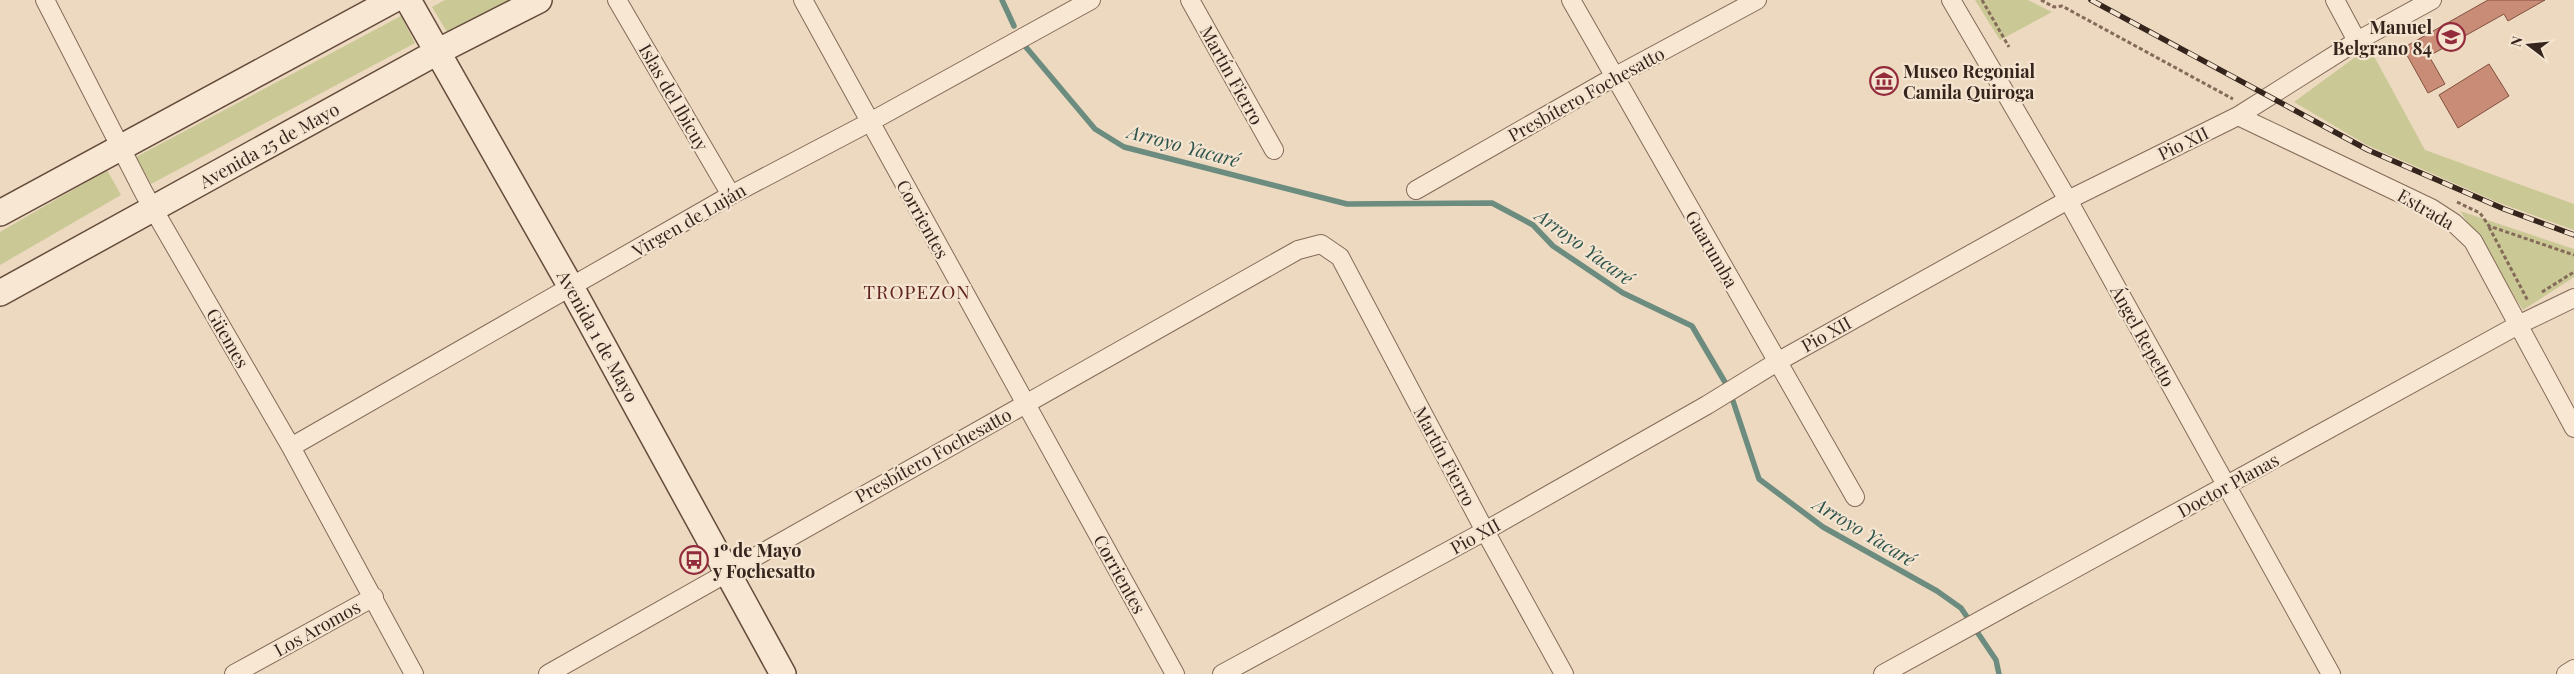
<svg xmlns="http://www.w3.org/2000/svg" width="2574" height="674" viewBox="0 0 2574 674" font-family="'Playfair Display',serif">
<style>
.green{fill:#cac895}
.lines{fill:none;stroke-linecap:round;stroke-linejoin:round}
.stream{stroke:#6b8c7f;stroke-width:5.5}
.building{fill:#c98d77;stroke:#835040}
.street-casing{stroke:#856a59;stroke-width:20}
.secondary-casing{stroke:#664b3c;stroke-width:28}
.path{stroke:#856a59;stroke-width:3;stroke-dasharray:4 2.5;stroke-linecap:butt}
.street{stroke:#f7e7d3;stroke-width:18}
.secondary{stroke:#f7e7d3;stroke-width:25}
.rail-casing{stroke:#35251d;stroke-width:5.5}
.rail{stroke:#f4e4d0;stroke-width:4;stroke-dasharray:11;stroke-linecap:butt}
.labels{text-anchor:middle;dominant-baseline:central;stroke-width:4.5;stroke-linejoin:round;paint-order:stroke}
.poi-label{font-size:18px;font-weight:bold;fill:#35251d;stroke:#f4e4d0;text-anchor:start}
.street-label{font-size:18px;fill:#35251d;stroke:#f4e4d0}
.water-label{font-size:19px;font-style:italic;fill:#2c544c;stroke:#f4e4d0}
.neighbourhood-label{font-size:19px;letter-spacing:1px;fill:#60221e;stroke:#f4e4d0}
</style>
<rect width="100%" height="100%" fill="#ecd9c0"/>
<path class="green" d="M445 0H514L450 37 432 7Z
M1975 0H2028L2052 12 2000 40Z
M401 16 415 43 151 184 136 157Z
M2369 47 2425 150 2574 204V230L2497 202 2367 145 2294 102Z
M107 170 121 195 0 265V232Z
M2460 211 2574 249V277L2523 310Z"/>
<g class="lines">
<path class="stream" d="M1002 0 1014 26
M1025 46 1095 129 1124 147 1347 204 1492 203 1533 225 1553 246 1623 293 1692 326 1729 389 1759 479 1823 527 1937 591 1961 608 1996 660 1999 674"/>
</g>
<path class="building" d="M2488 0H2545L2508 21 2504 14 2429 56 2445 84 2428 93 2403 48Z
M2489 64 2509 96 2458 128 2439 95Z"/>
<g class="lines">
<defs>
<path id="street" d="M45 0 144 193 291 447 414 674
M617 0 731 195
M803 0 1175 674
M1190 0 1274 150
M1571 0 1855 497
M1951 0 2068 200 2331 674
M2335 0 2357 41
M2238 116 2431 208 2454 223 2473 241 2574 428
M1416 190 1614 77 1757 0
M291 447 731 195 870 122 1091 0
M234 674 374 597
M548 674 1298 250 1321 244 1340 257 1485 531 1564 674
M1222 674 1485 531 1707 405 1777 362 2068 200 2238 116 2357 41 2432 0
M1883 674 2518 325 2574 298
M2566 674 2574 669"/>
<path id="secondary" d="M408 0 571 287 783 674
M0 213 393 0
M0 293 439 51 539 0"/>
</defs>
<use href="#street" class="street-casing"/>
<use href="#secondary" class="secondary-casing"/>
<path class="path" d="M1982 0 2009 47
M2041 0 2054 7 2062 6 2233 99
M2457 202 2480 213 2489 226 2574 255
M2489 227 2528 301
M2542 292 2574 272"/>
<use href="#street" class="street"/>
<use href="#secondary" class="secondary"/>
<defs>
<path id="rail" d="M2091 0 2368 150 2504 209 2574 235"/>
</defs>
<use href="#rail" class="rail-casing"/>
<use href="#rail" class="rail"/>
</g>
<defs>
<symbol id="school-ring" viewBox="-11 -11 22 22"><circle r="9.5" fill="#f4e4d0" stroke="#922b3b" stroke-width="1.5"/><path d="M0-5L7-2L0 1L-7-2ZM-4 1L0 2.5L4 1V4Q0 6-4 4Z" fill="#922b3b"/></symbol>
<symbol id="museum-ring" viewBox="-11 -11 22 22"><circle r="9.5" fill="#f4e4d0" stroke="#922b3b" stroke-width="1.5"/><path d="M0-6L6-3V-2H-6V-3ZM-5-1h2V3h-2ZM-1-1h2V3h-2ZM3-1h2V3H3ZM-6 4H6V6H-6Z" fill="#922b3b"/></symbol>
<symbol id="bus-ring" viewBox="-11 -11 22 22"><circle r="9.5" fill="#f4e4d0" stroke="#922b3b" stroke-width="1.5"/><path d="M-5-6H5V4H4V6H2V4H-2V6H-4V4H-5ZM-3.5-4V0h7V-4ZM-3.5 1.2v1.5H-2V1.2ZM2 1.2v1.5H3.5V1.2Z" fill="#922b3b"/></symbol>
</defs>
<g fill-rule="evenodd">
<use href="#school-ring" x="2435" y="21" width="32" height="32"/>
<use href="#museum-ring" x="1868" y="65" width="32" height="32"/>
<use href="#bus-ring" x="678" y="544" width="32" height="32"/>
</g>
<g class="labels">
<g class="poi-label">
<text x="2432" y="27" text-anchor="end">Manuel<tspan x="2432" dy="21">Belgrano 84</tspan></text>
<text x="1903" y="71">Museo Regonial<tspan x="1903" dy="21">Camila Quiroga</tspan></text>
<text x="713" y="550">1º de Mayo<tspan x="713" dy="21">y Fochesatto</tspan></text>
</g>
<g class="street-label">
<text transform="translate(1232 75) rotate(61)">Martín Fierro</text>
<text transform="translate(1586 94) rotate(-29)">Presbítero Fochesatto</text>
<text transform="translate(674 97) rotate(60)">Islas del Ibicuy</text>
<text transform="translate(2183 143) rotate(-26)">Pio XII</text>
<text transform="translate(269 145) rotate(-29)">Avenida 25 de Mayo</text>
<text transform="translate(2426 209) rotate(30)">Estrada</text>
<text transform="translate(923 219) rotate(61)">Corrientes</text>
<text transform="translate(689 220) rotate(-30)">Virgen de Luján</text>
<text transform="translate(1712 249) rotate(60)">Guarumba</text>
<text transform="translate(1826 334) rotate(-29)">Pio XII</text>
<text transform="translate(598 336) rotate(61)">Avenida 1 de Mayo</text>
<text transform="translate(2143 336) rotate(61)">Ángel Repetto</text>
<text transform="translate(228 338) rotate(60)">Güemes</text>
<text transform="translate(933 455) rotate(-29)">Presbítero Fochesatto</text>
<text transform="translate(1445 456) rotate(62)">Martín Fierro</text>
<text transform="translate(2228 485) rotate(-29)">Doctor Planas</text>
<text transform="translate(1475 536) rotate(-29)">Pio XII</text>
<text transform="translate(1120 574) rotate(61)">Corrientes</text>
<text transform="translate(317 628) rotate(-29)">Los Aromos</text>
</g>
<g class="water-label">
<text transform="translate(1184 145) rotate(15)">Arroyo Yacaré</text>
<text transform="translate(1585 246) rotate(36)">Arroyo Yacaré</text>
<text transform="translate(1865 531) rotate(31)">Arroyo Yacaré</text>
</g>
<g class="neighbourhood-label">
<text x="917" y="291">TROPEZON</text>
</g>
</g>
<g transform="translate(2529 45) rotate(286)" stroke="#f4e4d0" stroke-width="4" paint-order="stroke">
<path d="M0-4L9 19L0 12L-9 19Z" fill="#35251d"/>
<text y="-8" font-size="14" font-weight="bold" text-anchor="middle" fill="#35251d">N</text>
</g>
</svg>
